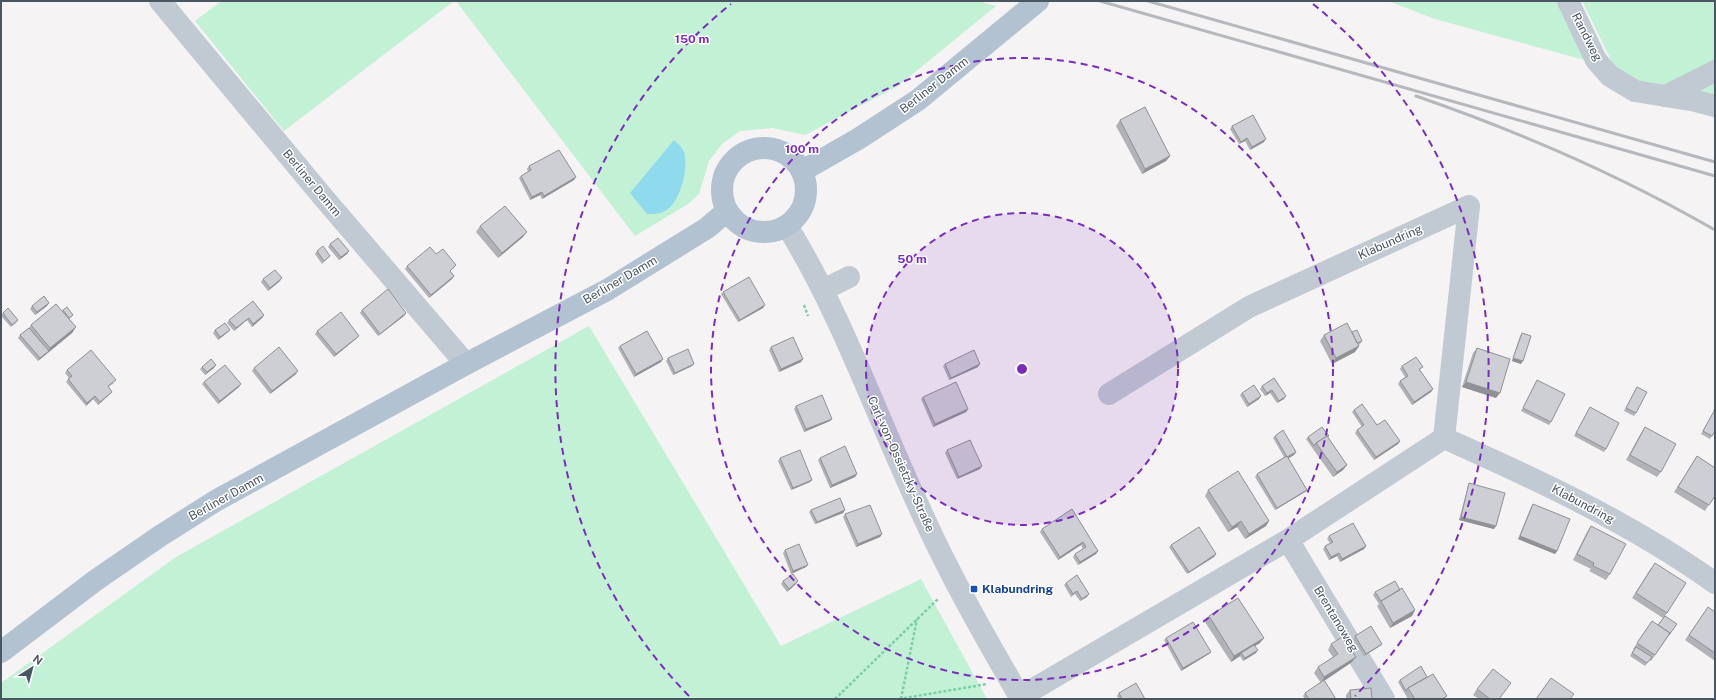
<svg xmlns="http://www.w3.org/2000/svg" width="1716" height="700" viewBox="0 0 1716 700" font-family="'Public Sans',sans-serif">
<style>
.green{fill:#c3f1d5}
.water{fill:#90daee}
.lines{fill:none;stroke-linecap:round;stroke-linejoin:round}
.path{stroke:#7ad0a6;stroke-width:2.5;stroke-dasharray:3 2;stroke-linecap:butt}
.minor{stroke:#c1cad2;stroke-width:22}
.major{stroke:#b3c2d1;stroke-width:22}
.rail{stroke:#b5b8bd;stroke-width:3}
.wall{fill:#b0b2b7}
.shaded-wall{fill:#909195}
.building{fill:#cdcfd5;stroke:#909195}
.ring{fill:none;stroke:#7b2cbf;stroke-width:2;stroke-dasharray:7 5}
.transit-dot{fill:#1a4fb4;stroke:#fff;stroke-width:1.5}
.labels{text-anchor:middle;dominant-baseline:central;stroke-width:3;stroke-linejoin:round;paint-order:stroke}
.street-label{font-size:12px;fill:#4a5661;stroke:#fff}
.transit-label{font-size:12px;font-weight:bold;fill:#164399;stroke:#fff;text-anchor:start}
.centre{fill:#7b2cbf;stroke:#fff;stroke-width:2}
.ring-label{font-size:12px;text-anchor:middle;font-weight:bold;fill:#7b2cbf;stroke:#fff;stroke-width:3;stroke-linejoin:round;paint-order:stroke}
</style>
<rect width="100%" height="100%" fill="#f5f3f3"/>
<path class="green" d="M221 1H454L284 131 195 21Z
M456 1H978L996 6 898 86 805 135 772 128 740 131 722 144 709 161 699 194 688 204 635 236Z
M1388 1H1562L1592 62 1435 19Z
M1582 1H1715V101L1657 90 1616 70Z
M589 326 781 646 921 579 987 699H1V683L176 557Z"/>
<path class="water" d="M674 140C677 143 682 147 684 152 689 167 681 199 668 209 661 214 655 214 647 214L630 193Z"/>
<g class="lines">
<path class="path" d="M804 305 808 316
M835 699 938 599
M899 699 987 684
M901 699 917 619"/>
<path class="minor" d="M160 1 323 197 466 364
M1568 1 1596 60 1610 76 1635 91 1696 101 1715 106
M1665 96 1715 71
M787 226C842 315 876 415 920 509 949 574 985 637 1021 699
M823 290 849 277
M1109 394 1249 307 1469 206 1444 438
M1288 540 1384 699
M1020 697 1288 540 1444 438C1538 480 1631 523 1715 583"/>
<path class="major" d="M722 190a42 42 0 1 1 84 0a42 42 0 1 1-84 0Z
M802 171 858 139 918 100 1038 1
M1 652 96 580 160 536 217 500 464 365 607 290 707 228 727 211"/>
<path class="rail" d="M1100 1 1715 176
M1148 1 1715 162
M1416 96C1520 132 1620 175 1715 230"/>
</g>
<path class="wall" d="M1120 120 1170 156 1166 161 1142 174 1116 126Z
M1232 126 1264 142 1250 150 1245 141 1239 144 1230 129Z
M529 166 576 177 574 180 542 199 540 195 530 200 519 178 521 176 528 172 527 169Z
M480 226 523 237 498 258 476 232Z
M330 244 349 251 347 254 339 260 328 247Z
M317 251 330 256 322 264 315 254Z
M436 254 454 268 450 271 454 276 452 279 429 298 405 269 407 266Z
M263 279 280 281 268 291 261 282Z
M723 292 763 308 738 322 721 294Z
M32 306H47L35 315 30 309Z
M63 310 73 315 69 319 76 327 72 333 38 361 18 338 20 335 29 328 31 325 62 311Z
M362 310 406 313 404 316 378 336 360 313Z
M3 313 18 320 16 323 11 327 1 316Z
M264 315 262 318 252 327 247 320 234 331 227 323 229 320Z
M215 330 228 332 218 340 213 333Z
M317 331 359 336 357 338 334 357 315 334Z
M1352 332 1362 341 1360 344 1358 345 1359 346 1355 352 1332 364 1320 341 1324 335Z
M1522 333 1521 364 1512 361 1520 336Z
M620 346 661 362 634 377 618 348Z
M771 347 803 359 801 362 779 372 769 350Z
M1477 348 1496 398 1462 387 1473 353Z
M668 358 692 366 673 375 666 361Z
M945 364 978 367 949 380 943 366Z
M1402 366 1421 370 1420 371 1433 389 1431 392 1412 405 1398 384 1400 381 1405 377 1400 369Z
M202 367 214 368 205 375 200 369Z
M254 368 296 374 270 394 252 371Z
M67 370 114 383 108 387 112 392 110 394 98 405 93 399 86 406 66 382 69 378 65 373Z
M1274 378 1284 399 1277 403 1270 393 1265 396 1260 389 1262 386Z
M1537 380 1551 422 1549 425 1521 411Z
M204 382 239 387 218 404 202 384Z
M1637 387 1636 413 1634 416 1624 411Z
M1242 393 1259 399 1247 407 1240 395Z
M923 397 968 409 966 412 933 427 921 399Z
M796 406 832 419 830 421 804 432 794 409Z
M1590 407 1606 449 1604 452 1574 436Z
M1715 407V431L1710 439 1701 434 1714 411 1713 410Z
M1354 410 1400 441 1398 444 1374 460 1355 433 1357 430 1362 427 1352 412Z
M1645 427 1661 472 1657 477 1626 460 1641 433Z
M1275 436 1296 452 1294 455 1288 458 1307 490 1305 492 1275 510 1255 477 1257 474 1284 457 1273 438Z
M1329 436 1328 437 1347 465 1343 470 1333 477 1306 439 1308 437Z
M947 450 980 469 957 479 945 453Z
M1697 456 1715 468V499L1713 498 1705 511 1674 492Z
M780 458 812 480 810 482 791 490 778 461Z
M820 458 857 474 855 477 830 488 818 460Z
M1469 483 1494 529 1459 520 1468 486Z
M1208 490 1269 521 1266 526 1245 539 1237 527 1228 532 1205 496Z
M1533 504 1557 551 1555 554 1518 539 1531 507Z
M1072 509 1098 551 1096 554 1078 565 1073 557 1075 554 1083 549 1081 545 1058 560 1040 532 1042 529Z
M811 510H845L843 513 815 524 809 512Z
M845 514 882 534 880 537 856 547 843 517Z
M1591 526 1610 574 1606 580 1589 571 1591 569 1573 560 1587 532Z
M1329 536 1366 546 1364 549 1340 562 1337 556 1329 560 1323 549 1325 546 1330 543 1327 539Z
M1171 545 1216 554 1214 557 1187 574 1169 547Z
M785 550 806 567 791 574 783 553Z
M1651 568 1686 583 1665 616 1677 624 1651 661 1650 660 1645 666 1630 656 1634 649H1633L1652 621 1658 625 1663 618 1632 598Z
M783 581 796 584 787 592 781 584Z
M1066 583 1087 597 1080 601 1075 594 1071 597 1064 585Z
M1375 592 1415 610 1412 616 1390 628 1377 606 1379 604 1373 595Z
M1708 607 1715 612V661L1685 640Z
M1209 616 1260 643 1255 646 1256 653 1243 661 1240 656 1231 662 1205 622Z
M1355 636 1382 644 1380 646 1364 656 1353 639Z
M1166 638 1209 654 1181 671 1164 640Z
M1331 644 1352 662 1321 683 1314 673 1318 667 1333 657 1328 650Z
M1427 677 1445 699H1408L1398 682 1400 680Z
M1477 689 1499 699H1479L1473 695Z
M1350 690 1372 699H1346V695Z
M1119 693 1145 699H1119L1117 696Z
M1305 693 1336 699H1305L1303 696Z"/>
<path class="shaded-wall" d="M1247 138 1245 141 1239 144 1241 142Z
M1266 139 1264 142 1250 150 1252 147Z
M1170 156 1166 161 1142 174 1145 169Z
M576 177 574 180 542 199 544 196Z
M542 192 540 195 530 200 532 197Z
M527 232 523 237 498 258 502 253Z
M349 251 347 254 339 260 341 257Z
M454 276 452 279 429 298 431 295Z
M282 278 280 281 268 291 270 288Z
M49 303 47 306 35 315 37 312Z
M765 305 763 308 738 322 740 320Z
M406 313 404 316 378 336 380 334Z
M264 315 262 318 252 327 253 324Z
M249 318 247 320 234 331 236 328Z
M76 327 72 333 38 361 40 358 49 351 50 348Z
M230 330 228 332 218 340 220 337Z
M359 336 357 338 334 357 336 354Z
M1359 346 1355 352 1332 364 1336 358Z
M1513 358 1523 361 1521 364 1512 361Z
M663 359 661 362 634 377 636 374Z
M803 359 801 362 779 372 781 369Z
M694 364 692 366 673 375 675 373Z
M980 364 978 367 949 380 951 378Z
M216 365 214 368 205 375 207 372Z
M298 371 296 374 270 394 272 391Z
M1466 382 1500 393 1496 398 1462 387Z
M241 384 239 387 218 404 220 401Z
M1433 389 1431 392 1412 405 1414 402Z
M1272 390 1270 393 1265 396 1267 393Z
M112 392 110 394 98 405 100 402Z
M95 396 93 399 86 406 87 403Z
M1261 396 1259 399 1247 407 1249 404Z
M1286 396 1284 399 1277 403 1279 401Z
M968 409 966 412 933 427 935 424Z
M832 419 830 421 804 432 806 429Z
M1400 441 1398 444 1374 460 1376 457Z
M1296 452 1294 455 1286 460 1287 457Z
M1347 465 1343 470 1333 477 1337 472Z
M982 466 980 469 957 479 959 477Z
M857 474 855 477 830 488 832 485Z
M812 480 810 482 791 490 793 488Z
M1307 490 1305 492 1275 510 1277 508Z
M845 510 843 513 815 524 817 522Z
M1461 517 1496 526 1494 529 1459 520Z
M1241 521 1237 527 1228 532 1232 527Z
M1269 521 1266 526 1245 539 1249 534Z
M882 534 880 537 856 547 858 544Z
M1520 536 1557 551 1555 554 1518 539Z
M1083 542 1081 545 1058 560 1060 557Z
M1366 546 1364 549 1340 562 1342 559Z
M1098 551 1096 554 1078 565 1080 562Z
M1339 553 1337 556 1329 560 1331 557Z
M1216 554 1214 557 1187 574 1189 572Z
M808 565 806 567 791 574 793 571Z
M798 581 796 584 787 592 789 589Z
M1089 594 1087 597 1080 601 1082 599Z
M1415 610 1412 616 1390 628 1393 623Z
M1264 638 1260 643 1242 654 1241 653 1240 656 1231 662 1234 656Z
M1382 644 1380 646 1364 656 1366 654Z
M1258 650 1256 653 1243 661 1245 658Z
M1211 652 1209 654 1181 671 1183 668Z
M1356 657 1352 662 1321 683 1324 677Z"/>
<path class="building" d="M1145 107 1170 156 1145 169 1120 120Z
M1253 115 1266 139 1252 147 1247 138 1241 142 1232 126Z
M559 150 576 177 544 196 542 192 532 197 521 176 531 170 529 166Z
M505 206 527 232 502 253 480 226Z
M338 238 349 251 341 257 330 244Z
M323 246 330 256 324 261 317 251Z
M430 247 436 254 443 249 456 265 450 271 454 276 431 295 407 266Z
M275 270 282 278 270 288 263 279Z
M749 277 765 305 740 320 723 292Z
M388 289 406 313 380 334 362 310Z
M44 296 49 303 37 312 32 306Z
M253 301 264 315 253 324 249 318 236 328 229 320Z
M56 304 76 327 50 348 31 325Z
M67 307 73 315 69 318 63 310Z
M8 308 18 320 12 325 3 313Z
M341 312 359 336 336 354 317 331Z
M225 323 230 330 220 337 215 330Z
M1347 323 1359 346 1336 358 1324 335Z
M29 328 49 351 40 358 20 335Z
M1357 330 1362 341 1357 343 1352 332Z
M647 331 663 359 636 374 620 346Z
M1522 333 1531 336 1523 361 1513 358Z
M793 337 803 359 781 369 771 347Z
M279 347 298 371 272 391 254 368Z
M1477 348 1510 359 1500 393 1466 382Z
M688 349 694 364 675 373 668 358Z
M91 350 116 380 108 386 112 392 100 402 95 396 87 403 68 379 72 376 67 370Z
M974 350 980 364 951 378 945 364Z
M1416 357 1423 367 1419 369 1433 389 1414 402 1400 381 1408 376 1402 366Z
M211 359 216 365 207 372 202 367Z
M225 365 241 384 220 401 204 382Z
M1274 378 1286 396 1279 401 1272 390 1267 393 1262 386Z
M1537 380 1565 394 1551 422 1523 408Z
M956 382 968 409 935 424 923 397Z
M1254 385 1261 396 1249 404 1242 393Z
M1637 387 1647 392 1636 413 1626 408Z
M822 395 832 419 806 429 796 406Z
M1362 404 1377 425 1385 420 1400 441 1376 457 1357 430 1364 425 1354 410Z
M1590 407 1619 423 1606 449 1576 433Z
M1714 411 1715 412V431L1712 436 1703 431Z
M1322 427 1329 436H1327L1316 443 1314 446 1308 437Z
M1645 427 1676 444 1661 472 1630 455Z
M1283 430 1296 452 1287 457 1275 436Z
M1327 436 1347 465 1337 472 1316 443Z
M970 440 982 466 959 477 947 450Z
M845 446 857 474 832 485 820 458Z
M800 450 812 480 793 488 780 458Z
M1287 456 1307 490 1277 508 1257 474Z
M1697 456 1715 468V496L1709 505 1678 487Z
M1238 471 1269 521 1249 534 1241 521 1232 527 1208 490Z
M1469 483 1505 493 1496 526 1461 517Z
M840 498 845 510 817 522 811 510Z
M1533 504 1570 519 1557 551 1520 536Z
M870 505 882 534 858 544 845 514Z
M1072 509 1098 551 1080 562 1075 554 1086 547 1083 542 1060 557 1042 529Z
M1353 523 1366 546 1342 559 1339 553 1331 557 1325 546 1333 542 1329 536Z
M1591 526 1626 544 1610 574 1593 566 1594 563 1577 554Z
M1199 527 1216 554 1189 572 1171 545Z
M799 544 808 565 793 571 785 550Z
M1655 563 1686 583 1667 613 1636 593Z
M793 574 798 581 789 589 783 581Z
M1077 575 1089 594 1082 599 1077 591 1073 594 1066 583Z
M1395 581 1400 590 1381 601 1375 592Z
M1402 588 1415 610 1393 623 1381 601Z
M1238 598 1264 638 1234 656 1209 616Z
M1708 607 1715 612V653L1689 635Z
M1665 616 1677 624 1669 635 1670 633 1658 625Z
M1652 621 1670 633 1655 655 1637 643Z
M1193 622 1211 652 1183 668 1166 638Z
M1371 626 1382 644 1366 654 1355 636Z
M1342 637 1356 657 1324 677 1318 667 1338 654 1331 644Z
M1254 645 1258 650 1245 658 1241 653Z
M1636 647 1652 657 1647 663 1632 653Z
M1421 666 1427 677 1408 688 1406 691 1400 680Z
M1493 669 1511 683 1499 699H1490L1477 689Z
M1433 674 1447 696 1442 699H1415L1408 688Z
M1551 678 1574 694 1570 699H1536Z
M1324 680 1336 699H1309L1305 693Z
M1136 683 1145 699H1122L1119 693Z
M1371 688 1372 699H1351L1350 690Z"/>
<circle cx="1022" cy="369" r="156" fill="#7b2cbf" fill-opacity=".12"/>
<g class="ring">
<circle cx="1022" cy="369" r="156"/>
<circle cx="1022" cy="369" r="311"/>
<path d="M689 696A467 467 0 0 1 731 4M1313 4A467 467 0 0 1 1355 696"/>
</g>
<rect class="transit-dot" x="970" y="585" width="8" height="8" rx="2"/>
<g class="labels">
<g class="street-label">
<text transform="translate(1587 37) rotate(63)">Randweg</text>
<text transform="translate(934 85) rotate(-38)">Berliner Damm</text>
<text transform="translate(312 183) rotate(50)">Berliner Damm</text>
<text transform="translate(1390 242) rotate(-24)">Klabundring</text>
<text transform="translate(620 280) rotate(-30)">Berliner Damm</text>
<text transform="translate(901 464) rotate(66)">Carl-von-Ossietzky-Straße</text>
<text transform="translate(226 497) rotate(-29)">Berliner Damm</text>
<text transform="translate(1583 504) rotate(28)">Klabundring</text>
<text transform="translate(1336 619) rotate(59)">Brentanoweg</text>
</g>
<g class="transit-label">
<text x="982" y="589">Klabundring</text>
</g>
</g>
<circle cx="1022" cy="369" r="6" class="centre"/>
<g class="ring-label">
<text x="692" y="43">150 m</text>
<text x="802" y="153">100 m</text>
<text x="912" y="263">50 m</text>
</g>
<rect width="1716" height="700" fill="none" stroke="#4a5661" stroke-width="4"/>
<g transform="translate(32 668) rotate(36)" stroke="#ffffff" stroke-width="3" paint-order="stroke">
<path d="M0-3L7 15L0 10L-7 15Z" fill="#4a5661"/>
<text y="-6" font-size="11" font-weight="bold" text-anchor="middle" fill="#4a5661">N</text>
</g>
</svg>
